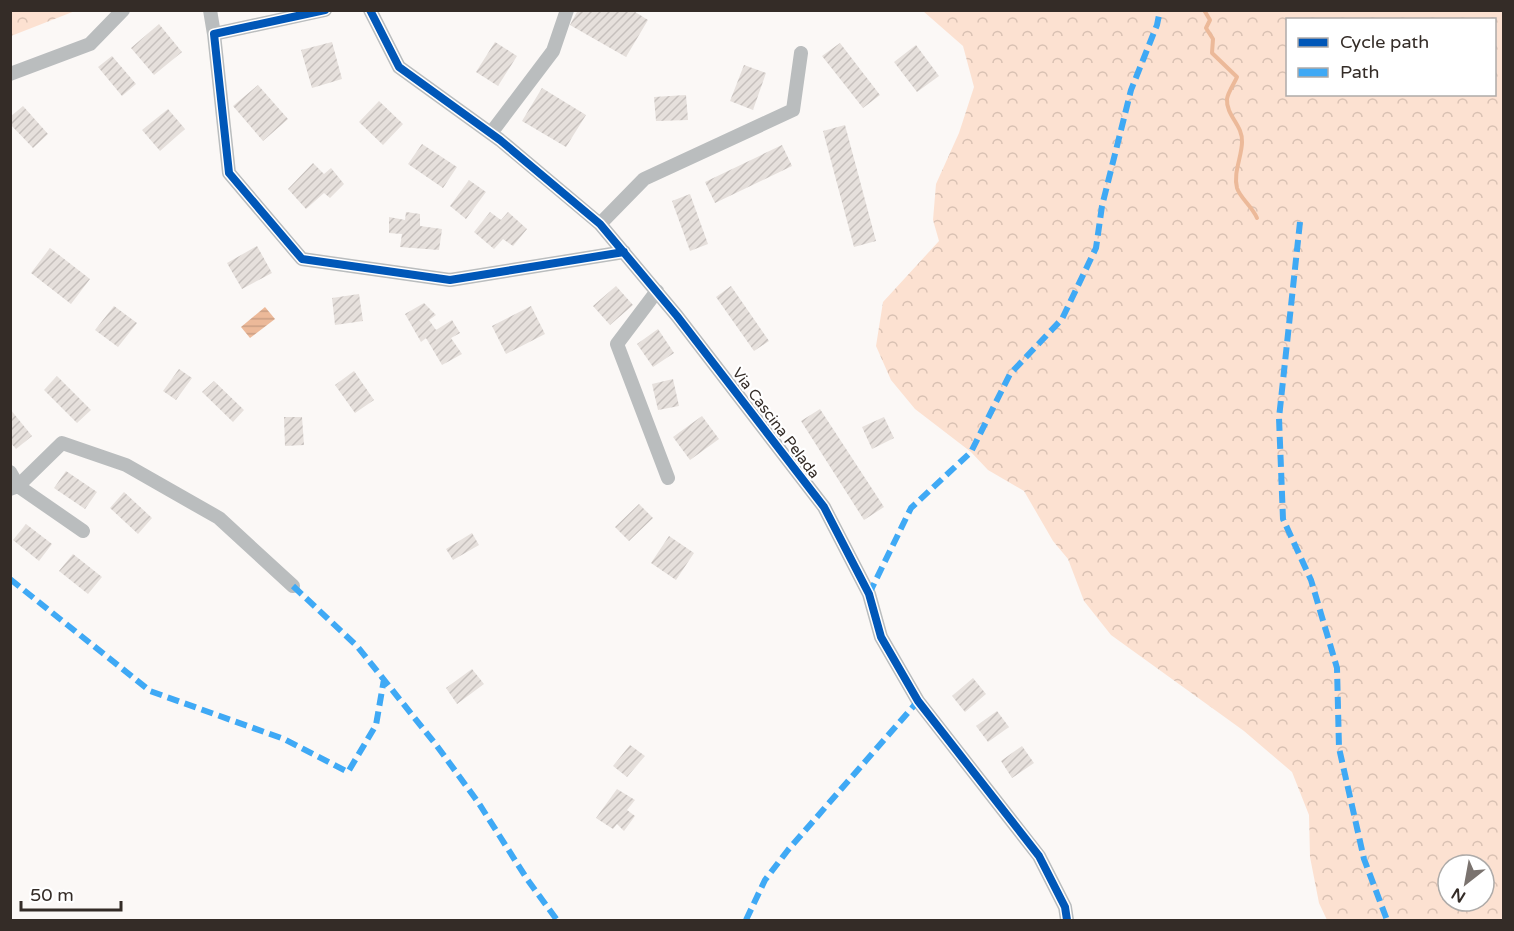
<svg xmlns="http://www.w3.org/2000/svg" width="1514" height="931" viewBox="0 0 1514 931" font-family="'Varela Round',sans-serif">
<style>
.forest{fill:url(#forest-crowns);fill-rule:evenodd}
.water{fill:url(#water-rules)}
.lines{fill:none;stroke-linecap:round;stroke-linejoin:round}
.stream{stroke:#ecb999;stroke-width:4}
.building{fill:url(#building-hatch)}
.minor{stroke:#babdbe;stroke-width:14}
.quiet{stroke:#3fa9f5;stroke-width:6;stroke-dasharray:12 6;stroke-linecap:butt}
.cycleway-casing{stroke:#fff;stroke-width:11}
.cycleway{stroke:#0057b8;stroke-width:8}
.labels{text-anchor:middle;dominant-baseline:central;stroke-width:4.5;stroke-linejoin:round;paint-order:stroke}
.street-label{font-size:15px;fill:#342c27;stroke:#fff}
</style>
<defs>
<pattern id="forest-crowns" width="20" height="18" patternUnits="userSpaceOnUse" patternTransform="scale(1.5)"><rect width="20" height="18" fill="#fce1d1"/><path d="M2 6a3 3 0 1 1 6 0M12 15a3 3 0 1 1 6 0" fill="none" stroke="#d9c1b3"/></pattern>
<pattern id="water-rules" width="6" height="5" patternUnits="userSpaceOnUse" patternTransform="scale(1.5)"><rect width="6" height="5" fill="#ecb999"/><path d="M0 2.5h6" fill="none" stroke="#cb9f84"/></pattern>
<pattern id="building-hatch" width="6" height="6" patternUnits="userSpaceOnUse" patternTransform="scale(1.5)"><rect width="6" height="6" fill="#e6e0dc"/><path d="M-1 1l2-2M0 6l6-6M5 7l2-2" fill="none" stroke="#c6c0bd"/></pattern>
</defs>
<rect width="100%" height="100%" fill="#fbf8f6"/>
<path class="forest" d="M11 10H75V11L11 36Z
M923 11H1503V920H1327L1319 903 1310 857 1309 815 1292 772 1244 731 1111 635 1084 601 1068 559 1053 541 1024 491 988 470 971 452 915 409 891 380 876 346 883 302 939 241 933 220 936 184 959 133 974 87 963 46ZM1288 20H1494V94H1288ZM1448 865H1484V901H1448Z"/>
<path class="water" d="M265 307 275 319 250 338 241 327Z"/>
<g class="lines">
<path class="stream" d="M1204 10 1210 20 1206 28 1213 39 1212 53 1237 77C1234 84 1228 92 1227 99 1226 116 1243 125 1242 142 1242 156 1233 173 1237 188 1240 198 1252 206 1257 218"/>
</g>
<path class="building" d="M578 10H632L648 20 626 57 570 25Z
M159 24 182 52 154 75 131 48Z
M332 42 342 79 312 88 301 50Z
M495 42 517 56 498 86 476 72Z
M840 43 880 95 863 108 822 56Z
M916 45 939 76 917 92 894 62Z
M112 56 136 84 122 96 98 67Z
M744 65 766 73 753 110 730 101Z
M258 85 288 119 263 141 233 106Z
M542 88 586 115 566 147 522 121Z
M686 95 688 120 656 121 654 97Z
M379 101 403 124 383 145 359 122Z
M23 106 48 134 33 148 10 124V117Z
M168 109 185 129 160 151 142 130Z
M845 125 876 241 854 247 823 131Z
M422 144 457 167 443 188 408 164Z
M782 145 792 166 715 203 705 182Z
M313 163 324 174 331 168 344 184 330 198 324 193 306 209 288 189Z
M469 180 486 192 466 219 450 206Z
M690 194 708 244 690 251 672 201Z
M406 212 420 214V226L442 229 439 250 400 247 402 234 389 233V217L405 220Z
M490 212 501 220 508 212 527 229 513 246 503 239 494 249 474 232Z
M257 246 272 273 242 289 227 263Z
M50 248 90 279 71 304 31 273Z
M616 286 633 305 610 325 593 306Z
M731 286 769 341 754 351 716 297Z
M359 294 363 321 335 325 332 298Z
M424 303 436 315 429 320 436 330 452 320 460 333 451 338 462 354 442 365 426 338 421 342 405 314Z
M114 306 137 323 118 347 95 330Z
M531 306 545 334 506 354 492 326Z
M658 329 674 353 653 367 637 344Z
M179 369 192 378 176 400 163 391Z
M354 371 374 400 355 413 335 385Z
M57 376 91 410 77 423 44 390Z
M673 379 679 406 658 410 652 384Z
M214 381 244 410 233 422 202 392Z
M10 409 32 436 16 449 10 442Z
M820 409 884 507 864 520 801 421Z
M702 416 719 439 690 460 673 437Z
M284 417H302L304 445 285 446Z
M884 417 894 438 872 449 862 427Z
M66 471 97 492 85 509 54 488Z
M124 492 152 518 138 534 110 508Z
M639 504 653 518 629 541 615 527Z
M26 524 52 544 39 561 13 540Z
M472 533 479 545 453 560 446 549Z
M669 536 694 553 676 580 651 563Z
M73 554 102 577 88 594 59 571Z
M472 669 484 684 457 704 446 688Z
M973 678 986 694 965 712 952 696Z
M997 711 1009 727 988 742 976 726Z
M630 745 645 756 627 777 613 766Z
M1022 746 1034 763 1012 778 1001 761Z
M617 789 635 800 627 810 635 816 624 831 617 824 613 829 596 818Z"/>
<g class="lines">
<path class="minor" d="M210 10 214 34
M325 10 214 34 229 173 302 259 450 280 624 252
M370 10 399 67 500 140 600 224 677 316 824 507 869 594 881 637 918 701 1039 856 1065 907 1067 920
M10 74 90 44 123 10
M491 133 553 51 567 10
M600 224 644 179 793 110 801 53
M657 291 617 344 668 478
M10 472 18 486 62 443 126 465 219 518 293 586
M10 489 18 486 83 531"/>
<path class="quiet" d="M1300 222 1279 418 1283 519 1311 580 1337 668 1339 748 1364 859 1387 920
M10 579 150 691 284 739 348 772 376 725 384 679
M293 586 357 646 437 746 478 802 527 879 557 920
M869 594 911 508 971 452 1010 374 1062 319 1096 248 1102 206 1131 90 1157 25 1160 10
M746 920 765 880 788 850 918 701"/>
<defs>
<path id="cycleway" d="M325 10 214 34 229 173 302 259 450 280 624 252
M370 10 399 67 500 140 600 224 677 316 824 507 869 594 881 637 918 701 1039 856 1065 907 1067 920"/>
</defs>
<use href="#cycleway" class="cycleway-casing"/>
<use href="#cycleway" class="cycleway"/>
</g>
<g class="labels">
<g class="street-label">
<text transform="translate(776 423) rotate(53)">Via Cascina Pelada</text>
</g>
</g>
<rect width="1514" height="931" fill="none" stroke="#342c27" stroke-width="24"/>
<rect x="1286" y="18" width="210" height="78" fill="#ffffff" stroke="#aeaba9" stroke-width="1.5"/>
<rect x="1298" y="38" width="30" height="9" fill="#0057b8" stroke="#aeaba9" stroke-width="1.5"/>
<text x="1340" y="48" font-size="18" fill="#342c27">Cycle path</text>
<rect x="1298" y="68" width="30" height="9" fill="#3fa9f5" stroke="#aeaba9" stroke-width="1.5"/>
<text x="1340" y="78" font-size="18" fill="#342c27">Path</text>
<g transform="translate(1466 883) rotate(211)"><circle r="28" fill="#ffffff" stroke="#aeaba9" stroke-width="1.5"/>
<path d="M0-4.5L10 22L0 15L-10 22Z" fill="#7a736f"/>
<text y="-9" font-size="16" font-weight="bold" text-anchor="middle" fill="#342c27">N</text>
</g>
<path d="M21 901v9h100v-9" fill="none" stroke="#342c27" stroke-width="3"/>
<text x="30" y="901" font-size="18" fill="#342c27" stroke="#ffffff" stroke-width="4.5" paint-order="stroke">50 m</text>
</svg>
